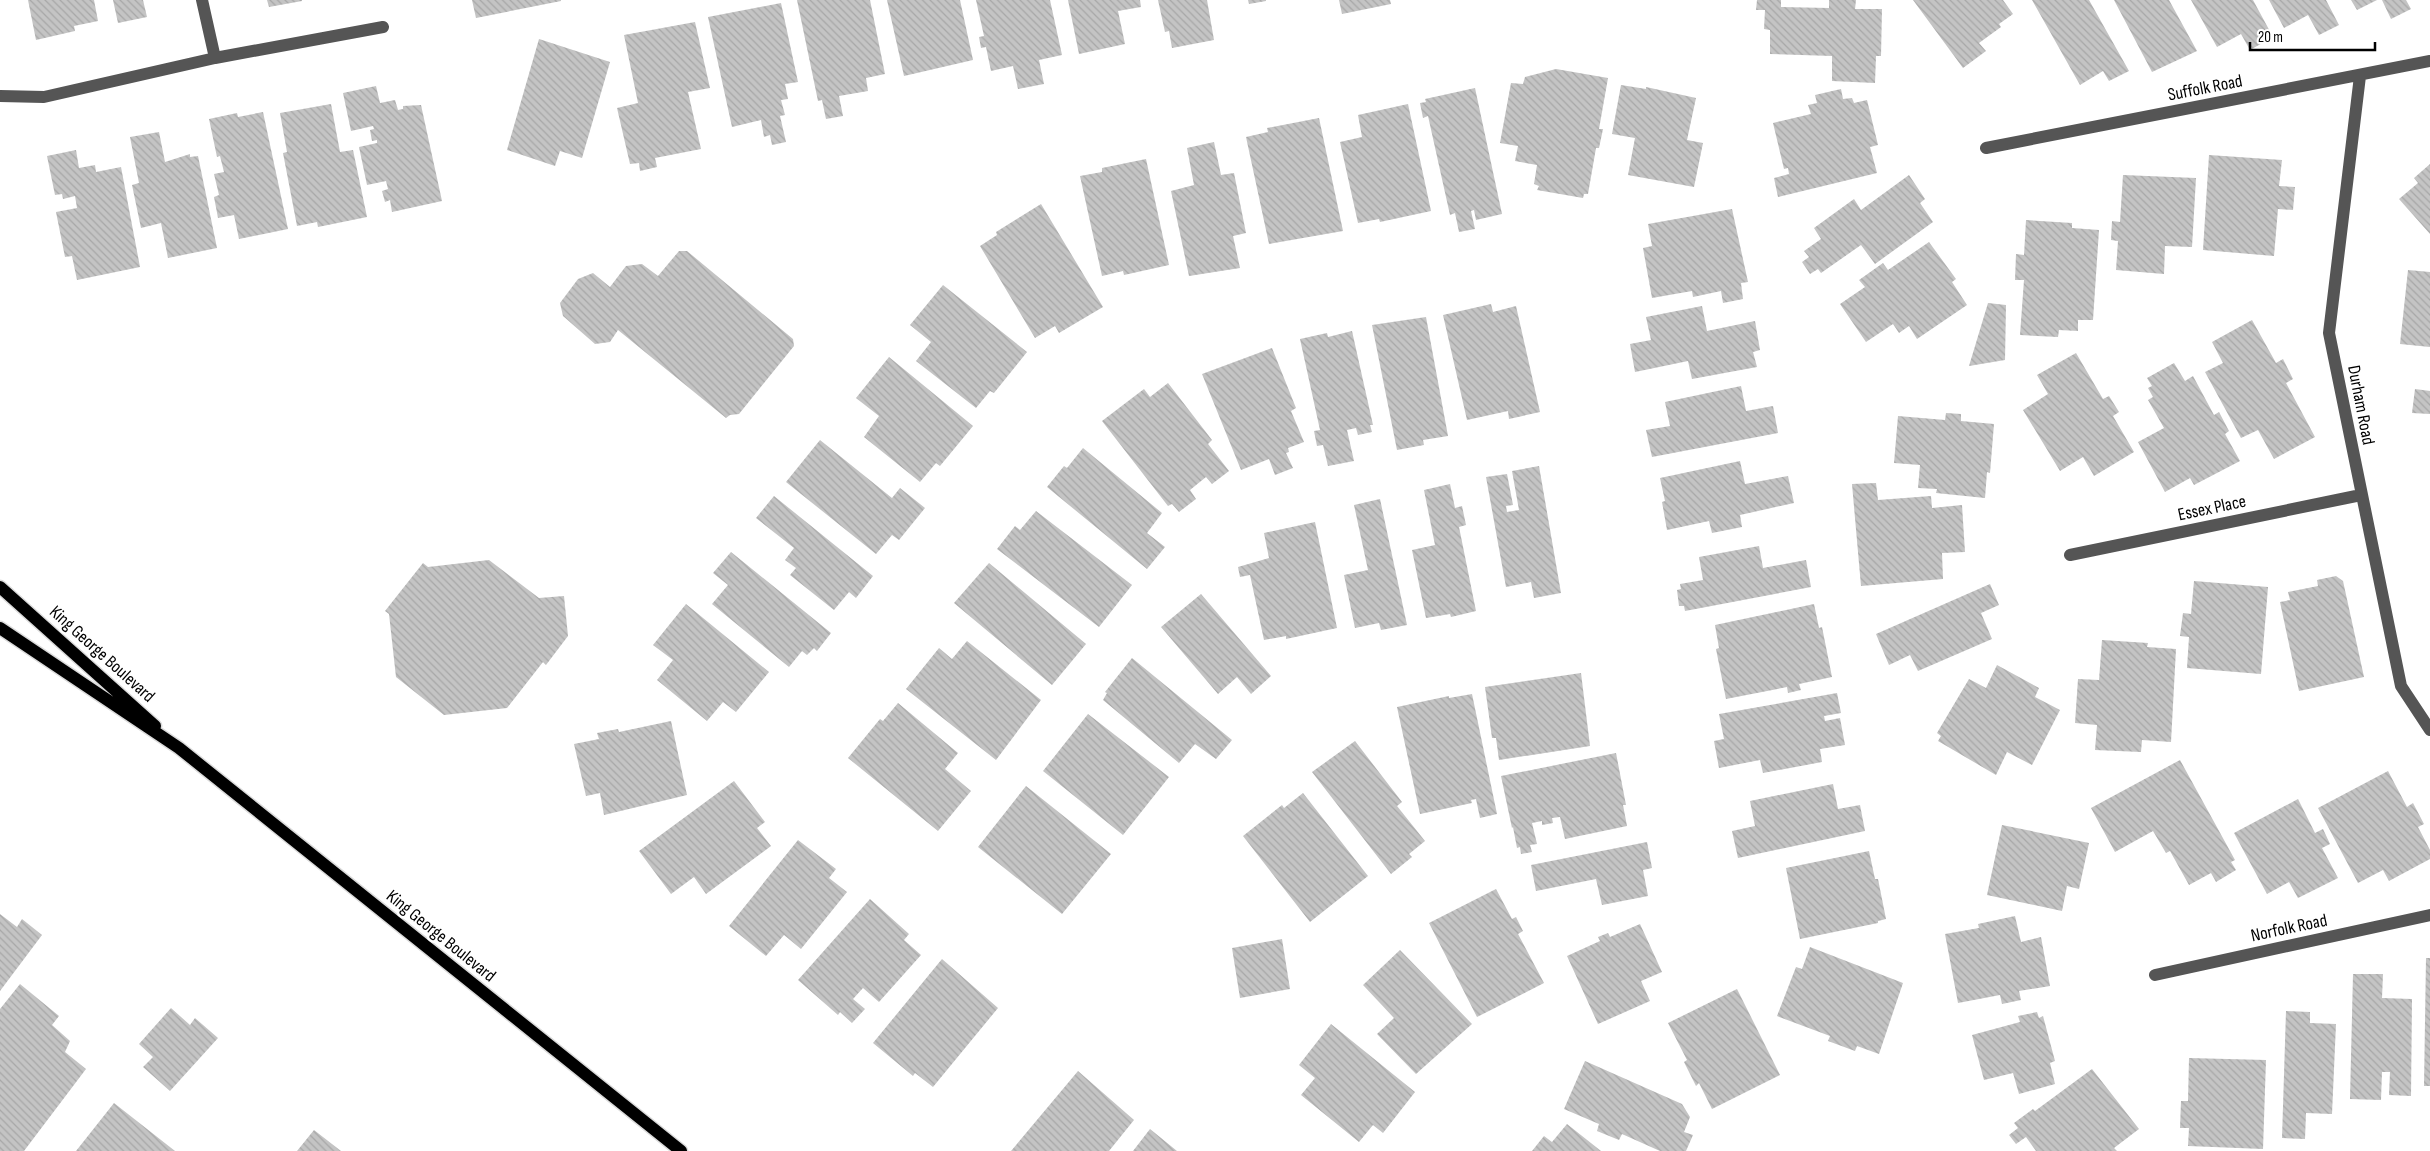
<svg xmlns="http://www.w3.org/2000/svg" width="2430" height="1151" viewBox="0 0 2430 1151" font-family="'Sofia Sans Condensed',sans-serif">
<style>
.building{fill:url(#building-back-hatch)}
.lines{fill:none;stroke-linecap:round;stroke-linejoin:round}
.major-casing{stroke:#dbdbdb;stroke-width:15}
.minor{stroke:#555;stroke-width:12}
.major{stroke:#000;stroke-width:12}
.labels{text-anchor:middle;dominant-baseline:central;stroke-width:5;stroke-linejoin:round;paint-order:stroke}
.street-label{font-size:18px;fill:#000;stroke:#fff}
</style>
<defs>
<pattern id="building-back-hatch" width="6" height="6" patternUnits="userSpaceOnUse" patternTransform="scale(1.25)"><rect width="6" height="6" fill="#c4c4c4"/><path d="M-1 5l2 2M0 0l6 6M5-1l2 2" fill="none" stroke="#a7a7a7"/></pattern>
</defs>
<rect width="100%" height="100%" fill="#fff"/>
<path class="building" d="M28 0H94L98 21 74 26 75 31 36 40Z
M113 0H143L147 17 118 23Z
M267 0H302V1L269 7Z
M472 0H561V1L476 18Z
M797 0H870L885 74 866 78 868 91 839 96 843 116 826 119 822 100 818 101Z
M887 0H960L973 60 904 76Z
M976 0H1050L1062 55 1039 60 1044 84 1018 89 1013 66 991 71 986 47 981 48 979 37 984 36Z
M1068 0H1140L1141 7 1118 11 1125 44 1079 54Z
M1158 0H1207L1214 40 1172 48 1169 31 1165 32Z
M1248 0H1266V1L1249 4Z
M1339 0H1390L1391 4 1342 14Z
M1757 0H1781V7L1829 8V0H1856L1855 9H1882L1881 56H1876L1875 83 1832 81V56L1770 54V30L1764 29 1765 10H1756Z
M1913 0H2003L2013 14 1999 24 2001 27 1979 43 1986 51 1963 68Z
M2032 0H2089L2129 71 2109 81 2103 71 2080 85Z
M2114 0H2169L2197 51 2152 72Z
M2191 0H2253L2273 37 2250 50 2241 34 2217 47Z
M2269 0H2326L2339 25 2319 35 2308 15 2284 28Z
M2351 0H2377L2357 10Z
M2382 0H2406L2411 9 2391 19Z
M781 3 798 82 785 84 788 99 781 100 785 115 780 116 786 142 772 145 770 135 764 137 761 120 732 127 708 17Z
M695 22 710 88 688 92 701 149 655 158 657 167 640 171 639 163 630 164 617 108 638 103 624 35Z
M539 39 610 62 582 158 560 151 555 166 507 150Z
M1556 69 1608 78 1599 129H1603L1599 148H1596L1588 194H1584L1583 198 1537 190 1539 186 1534 184 1537 165 1515 161 1518 146 1500 143 1511 83 1523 84 1525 77Z
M1621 85 1646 89V87L1696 98 1687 140 1703 143 1694 187 1628 175 1635 138 1612 134Z
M376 86 380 103 395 100 398 110 403 109V106L421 105 442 201 392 212 390 200 385 202 382 191 388 189 386 181 367 185 359 147 377 143V140L372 141 370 130 374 129 373 126 351 131 343 93Z
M1475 88 1502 214 1476 220 1474 210 1471 211 1475 229 1459 232 1455 213 1450 215 1428 116 1423 118 1420 103 1426 102 1425 99Z
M1841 89 1843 99 1852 98 1854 103 1867 100 1878 145 1870 147 1877 173 1778 197 1774 178 1789 174 1788 168 1784 169 1773 123 1811 114 1808 105 1817 103 1815 95Z
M331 104 340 152 353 150 367 217 318 227 317 222 297 226 283 153 287 152 280 113Z
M1408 104 1431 211 1380 222 1379 219 1358 223 1340 142 1362 137 1358 115Z
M263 112 288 229 239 239 234 215 218 218 214 197 219 195 214 174 224 172 220 156 217 157 209 119 237 113 238 117Z
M1319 118 1343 231 1269 244 1246 137 1268 132 1267 128Z
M159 132 165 162 190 154V157L198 156 217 248 168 258 161 223 141 228 132 185 139 183 130 137Z
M1214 142 1221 175 1234 173 1246 233 1233 236 1240 268 1189 276 1171 191 1194 185 1187 148Z
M76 150 79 168 95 165 96 172 121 167 140 267 77 280 72 256 65 257 56 212 77 208 75 196 63 199 62 194 55 195 47 156Z
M2209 155 2282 160 2279 186 2295 187 2293 210 2278 209 2274 256 2203 250Z
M1146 159 1169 265 1124 275 1123 271 1102 276 1080 176 1102 172V168Z
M2430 164V234L2399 199 2418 183 2414 178Z
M1909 175 1925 199 1920 203 1933 222 1875 264 1861 245 1821 273 1818 269 1810 274 1802 262 1809 257 1804 251 1821 239 1814 228 1854 199 1861 210Z
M2123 175 2196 178 2192 247 2165 246 2164 274 2116 270 2118 241 2111 240 2112 221 2120 222Z
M1041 204 1103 307 1059 333 1055 326 1035 338 980 246 997 235 996 232Z
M1732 209 1748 282 1741 283 1743 299 1723 303 1721 291 1693 297 1692 291 1652 298 1643 248 1652 246 1648 224Z
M2026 220 2072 223V228L2099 230 2093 320H2078V331L2059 330 2058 337 2020 335 2024 280H2015L2016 254 2024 255Z
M1929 242 1956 279 1952 282 1967 305 1917 339 1909 326 1899 333 1893 324 1866 342 1840 304 1865 287 1859 280 1883 263 1888 270Z
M679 251H687L793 339 794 346 739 414 730 415 726 418 618 330 610 342 595 344 563 316 560 303 578 279 593 273 610 287 626 266 642 264 658 276Z
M2408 270 2430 272V347L2400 344Z
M943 285 1027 352 994 393 990 391 976 408 916 361 931 342 910 325Z
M1988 303 2006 305 2005 360 1969 366Z
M1491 304 1493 312 1516 306 1540 412 1509 419 1508 411 1467 420 1443 315Z
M1702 306 1707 331 1755 321 1760 350 1753 352 1757 367 1692 379 1688 361 1635 372 1630 344 1651 340 1646 317Z
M1426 317 1448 436 1423 440 1424 445 1397 450 1372 325Z
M2252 320 2276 363 2283 359 2293 379 2286 383 2315 437 2274 459 2258 430 2241 438 2205 372 2223 363 2212 342Z
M1352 331 1373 425H1370L1372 432 1358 435 1356 428 1347 430 1354 461 1328 466 1323 445 1317 446 1314 431 1320 430 1300 339 1327 333 1328 337Z
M1272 348 1296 408 1291 411 1304 442 1288 448 1289 452 1286 453 1293 468 1275 475 1269 459 1241 470 1202 374Z
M2076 353 2103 399 2109 396 2119 412 2113 416 2134 452 2094 476 2083 457 2060 471 2023 410 2048 394 2037 375Z
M889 357 973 426 940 466 936 463 920 482 864 437 879 416 856 398Z
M2174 363 2185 381 2193 376 2214 415 2219 412 2229 431 2225 434 2240 461 2194 485 2190 478 2165 492 2138 442 2164 428 2148 400 2153 397 2148 388 2152 386 2147 378Z
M1168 383 1212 440 1208 444 1229 471 1212 484 1206 477 1190 490 1196 499 1179 512 1172 504 1168 506 1102 421 1144 389 1150 397Z
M1741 386 1746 411 1773 406 1778 433 1652 457 1646 430 1670 426 1665 402Z
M2415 389 2430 391V414L2412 413Z
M1946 413 1961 414V421L1994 424 1990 473 1987 472 1985 498 1936 493 1937 489 1918 488 1920 465 1894 463 1898 416 1945 420Z
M820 440 892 498 900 488 925 508 899 540 892 535 876 554 786 482Z
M1083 448 1162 513 1147 533 1165 547 1147 569 1047 487 1064 466 1067 468Z
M1740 461 1745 484 1788 476 1794 503 1740 515 1742 527 1712 533 1709 521 1667 530 1662 502 1665 501 1660 478Z
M1539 466 1561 593 1534 598 1531 582 1506 587 1486 477 1507 474 1513 505 1506 506 1507 512 1519 510 1512 471Z
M1876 483 1878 500 1931 496 1932 508 1962 505 1965 552 1942 553 1943 579 1861 586 1852 484Z
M1450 484 1455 508 1462 506 1466 525 1459 527 1476 611 1451 617 1450 614 1426 618 1412 550 1435 545 1424 490Z
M774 496 873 576 856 598 849 592 834 610 790 575 796 568 785 560 794 548 756 518Z
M1380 499 1407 625 1381 630 1379 623 1355 628 1344 575 1368 570 1354 505Z
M1036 511 1132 585 1099 627 997 549 1015 526 1020 530Z
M1315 522 1337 628 1286 639V636L1264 640 1250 575 1240 577 1238 567 1269 558 1264 533Z
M1759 546 1763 568 1806 560 1811 587 1685 611 1684 606H1679L1677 590 1681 589 1680 584 1703 580 1699 557Z
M731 552 831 633 817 651 814 648 807 655 802 651 789 667 712 604 728 585 713 573Z
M489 560 539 598 564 596 568 636 546 665 543 662 507 708 444 715 396 677 389 614 385 611 423 563 428 567Z
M989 563 1086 644 1052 685 954 603Z
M2336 576 2343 581 2364 677 2299 691 2280 602 2290 600 2288 592 2318 586 2317 580Z
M2194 581 2268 587 2261 674 2187 668 2189 637 2180 636 2183 613 2191 614Z
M1990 584 1999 605 1981 613 1992 639 1918 671 1910 655 1889 665 1876 634Z
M1201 594 1271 676 1251 694 1237 677 1218 694 1161 627Z
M686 604 769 672 736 712 723 702 707 721 657 680 673 660 653 645Z
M1814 604 1819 628 1822 627 1832 677 1799 684 1801 690 1788 693 1787 687 1726 699 1716 649 1719 648 1715 625Z
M2102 640 2148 643 2147 647 2176 649 2171 742 2142 740 2141 752 2095 750 2097 725 2075 723 2078 679 2099 680Z
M967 641 1041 700 996 760 906 689 939 648 952 659Z
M1132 658 1232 740 1216 759 1195 744 1179 763 1103 700 1107 693 1105 692Z
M1997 665 2039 688 2035 697 2060 710 2032 765 2007 752 1996 775 1938 741 1941 736 1937 733 1969 679 1986 688Z
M1581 673 1590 746 1499 760 1496 738H1492L1485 687Z
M1837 693 1841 713 1824 716 1825 721 1840 718 1845 745 1820 749 1822 762 1763 773 1760 760 1719 768 1714 741 1724 739 1719 714Z
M1472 694 1497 814 1480 818 1476 799 1471 800 1472 803 1420 814 1397 707 1449 696V698Z
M898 703 958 753 945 769 971 791 938 831 848 758 880 719 883 721Z
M1088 714 1169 777 1123 835 1043 771Z
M671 721 687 795 604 815 600 793 586 796 574 744 599 739 597 733 618 729 619 732Z
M1355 741 1402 802 1397 806 1425 841 1409 854 1412 857 1391 874 1312 772Z
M1616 753 1626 805H1623L1627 826 1565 839 1560 817 1552 818 1553 823 1542 825V821L1532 823 1537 844 1530 845 1532 852 1521 854 1520 847 1517 848 1513 827 1512 828 1501 776Z
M2180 760 2235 860 2231 862 2236 870 2216 882 2211 873 2189 885 2170 851 2166 853 2153 831 2115 852 2091 808Z
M2388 771 2407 807 2413 803 2424 824 2418 827 2430 850V859L2389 881 2383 870 2358 883 2318 808Z
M734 781 765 822 757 828 771 846 706 894 694 877 671 894 639 851Z
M1833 784 1838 809 1860 805 1865 831 1738 858 1732 831 1755 826 1750 801Z
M1026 786 1111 854 1062 914 978 847Z
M1303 793 1368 876 1310 922 1243 836 1282 805 1284 808Z
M2298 799 2315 833 2323 829 2330 844 2322 848 2338 878 2298 898 2289 882 2267 894 2234 833Z
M2002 825 2089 843 2079 889 2067 886 2062 911 1987 895Z
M798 840 836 869 829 878 847 892 801 949 784 935 766 956 729 926Z
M1647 842 1652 868 1643 870 1648 896 1602 905 1596 879 1536 891 1531 865Z
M1869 851 1875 879H1878L1886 919 1878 921V923L1800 939 1786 868Z
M1496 889 1512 919 1516 917 1523 931 1518 934 1544 983 1477 1017 1429 923Z
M870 899 909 934 904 940 921 955 879 1002 863 988 853 999 865 1009 852 1023 840 1012 838 1015 798 980Z
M0 914 17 927 22 919 42 935 0 991Z
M2015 916 2021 942 2041 937 2050 986 2019 991 2021 1000 2002 1004 2000 995 1958 1003 1945 934 1979 928 1978 924Z
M1640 924 1662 972 1641 981 1650 1001 1598 1024 1567 956 1600 941 1598 937 1608 933 1610 937Z
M1282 939 1290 989 1240 998 1232 948Z
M1810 947 1903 983 1879 1054 1857 1046 1855 1051 1828 1041 1830 1036 1777 1016 1796 967 1802 969Z
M1400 950 1472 1024 1416 1074 1377 1034 1394 1018 1363 985Z
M2426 958H2430V1086H2424Z
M942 959 998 1008 933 1087 915 1073 913 1076 873 1043Z
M2353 974H2383L2382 998 2412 999 2411 1096 2389 1095 2390 1072H2382L2381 1100 2350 1099Z
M20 984 59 1016 52 1025 70 1041 65 1052 86 1069 24 1151H0V1009Z
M1737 989 1780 1075 1712 1109 1699 1083 1696 1086 1684 1062 1687 1060 1668 1023Z
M171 1008 190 1025 195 1018 218 1038 170 1091 143 1067 153 1057 139 1044Z
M2286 1011 2310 1012V1023L2336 1024 2332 1114 2306 1113 2305 1139 2282 1138Z
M2037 1012 2039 1018 2043 1016 2055 1061 2050 1063 2055 1084 2019 1094 2013 1073 1984 1080 1972 1035 2020 1022 2018 1016Z
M1331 1024 1415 1092 1383 1133 1373 1125 1359 1142 1301 1095 1315 1078 1299 1065Z
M2189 1058 2266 1060 2263 1149 2188 1146 2189 1128H2180L2181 1101H2188Z
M1585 1061 1682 1104 1690 1117 1684 1132 1693 1135 1686 1151H1660L1622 1134 1619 1140 1597 1131 1599 1124 1564 1109Z
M2092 1069 2139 1129 2114 1148 2117 1151H2036L2026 1137 2016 1144 2009 1135 2018 1128 2014 1123 2033 1109 2035 1111Z
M1078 1071 1134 1120 1109 1151H1011Z
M114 1103 175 1151H76Z
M1567 1124 1601 1151H1532L1544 1136 1552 1142Z
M1150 1129 1177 1151H1133Z
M314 1130 341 1151H297Z"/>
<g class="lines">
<defs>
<path id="major" d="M0 587 155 726
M0 628 179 748 681 1151"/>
</defs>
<use href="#major" class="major-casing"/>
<path class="minor" d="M202 0 215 58
M2360 76 2329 333 2401 686 2430 730
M0 96 44 97 215 58 383 27
M1986 148 2430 61
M2070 555 2361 495
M2155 975 2430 915"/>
<use href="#major" class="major"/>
</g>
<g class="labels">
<g class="street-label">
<text transform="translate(2205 88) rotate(-11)">Suffolk Road</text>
<text transform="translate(2361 405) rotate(79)">Durham Road</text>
<text transform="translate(2212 508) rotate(-12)">Essex Place</text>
<text transform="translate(102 654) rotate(42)">King George Boulevard</text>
<text transform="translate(2289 928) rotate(-12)">Norfolk Road</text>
<text transform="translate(441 936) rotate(39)">King George Boulevard</text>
</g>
</g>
<path d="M2250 42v8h125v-8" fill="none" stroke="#000000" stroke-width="2.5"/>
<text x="2258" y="42" font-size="15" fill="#000000" stroke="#ffffff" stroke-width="4" paint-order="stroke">20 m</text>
</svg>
